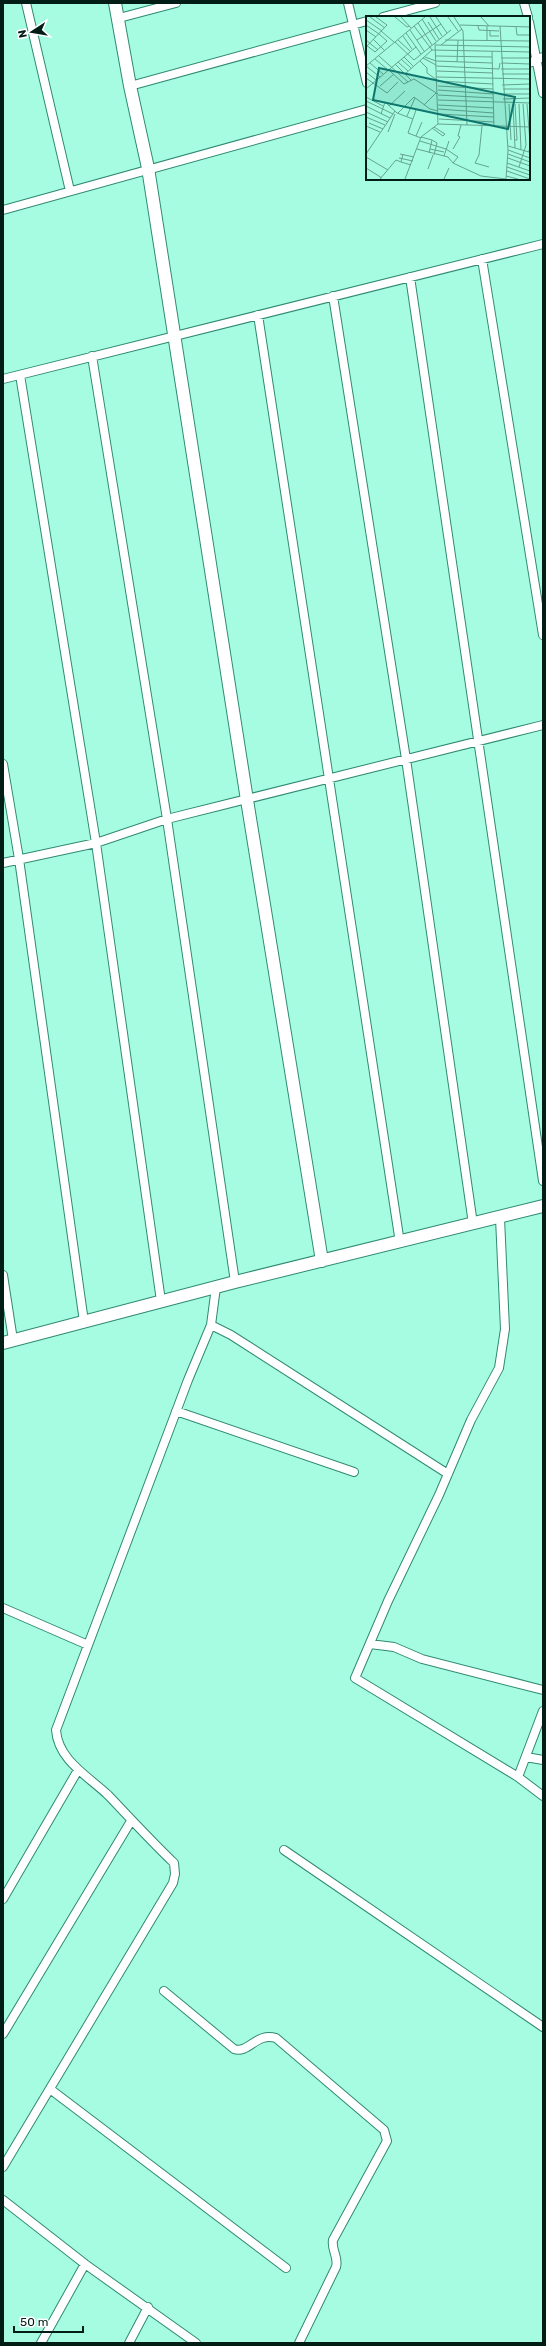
<svg xmlns="http://www.w3.org/2000/svg" width="546" height="2346" viewBox="0 0 546 2346" font-family="Rubik,sans-serif">
<style>
.lines{fill:none;stroke-linecap:round;stroke-linejoin:round}
.street-casing{stroke:#308a72;stroke-width:10}
.secondary-casing{stroke:#308a72;stroke-width:14}
.street{stroke:#fff;stroke-width:8}
.secondary{stroke:#fff;stroke-width:12}
.inset-road{fill:none;stroke:#64a38f;stroke-width:1}
.view{fill:#0f766e;fill-opacity:0.15;stroke:#0f766e;stroke-width:2}
.inset-edge{fill:none;stroke:#021d15;stroke-width:2}
</style>
<rect width="100%" height="100%" fill="#a6fce1"/>
<g class="lines">
<defs>
<path id="street" d="M26 3 70 191
M348 3 367 83
M524 3 528 17
M383 17 435 3
M119 18 176 3
M529 22 543 93
M529 63 543 57
M130 86 367 21
M3 210 367 109
M482 259 543 635
M410 277 543 1181
M333 296 406 759 473 1224
M258 315 400 1243
M92 356 167 819 235 1282
M20 375 96 843 161 1301
M3 379 543 244
M3 764 19 859 84 1322
M3 863 96 843 167 819 543 725
M500 1218 505 1329 499 1368 471 1420 439 1495 388 1601 355 1678 518 1777 543 1796
M3 1275 13 1340
M211 1325 231 1335 448 1474
M176 1411 354 1472
M3 1608 88 1645
M370 1644 394 1647 422 1659 543 1690
M526 1757 543 1760
M518 1777 543 1711
M284 1850 543 2027
M3 1899 78 1770
M164 1991 234 2049C249 2054 256 2032 276 2038L384 2130 387 2141 333 2240C331 2250 339 2257 336 2267L299 2343
M3 2034 131 1821
M50 2089 286 2268
M3 2167 173 1883 175 1874 174 1863C151 1841 130 1818 108 1795 88 1776 58 1760 56 1730L188 1380 211 1325 216 1287
M3 2200 85 2264 196 2343
M41 2343 85 2264
M129 2343 148 2307"/>
<path id="secondary" d="M115 3 130 86 148 168 247 800 322 1261
M3 1343 235 1282 543 1206"/>
</defs>
<use href="#street" class="street-casing"/>
<use href="#secondary" class="secondary-casing"/>
<use href="#street" class="street"/>
<use href="#secondary" class="secondary"/>
</g>
<g transform="translate(366 16)">
<rect width="164" height="164" fill="#a6fce1"/>
<path class="inset-road" d="M4 1 19 12M29 1 41 11 43 10M35 1 45 12M64 1 76 20M70 1 81 17M82 1 92 15M88 1 97 15 101 109M115 1 123 10M56 3 70 25M0 4 16 15M62 6 73 23M52 7 66 29M0 9 13 18M94 9 164 11M48 10 66 34 164 36M112 10 113 14 133 15M134 10 142 134 140 163M150 11 151 19H164M0 14 10 21M44 14 58 35M15 15 28 26M124 15V20H133M40 17 55 38M37 20 46 33M7 23 19 35M0 24 12 34M32 24 44 35M51 24 75 8M79 24 164 25M121 24V10M29 26 48 44 85 14M69 27 72 108M0 29 9 36 21 25 13 18M70 29 164 31M75 29 96 13M1 30 21 9 10 1M126 35 128 111M13 40 42 66M70 40 126 41M38 41 47 50M59 41 70 45 126 47M57 42 70 49M135 42H164M9 43 22 54M35 43 45 52M54 45 61 52V57L71 64M32 46 42 55M91 46 92 24M4 47 17 58M135 47 164 48M29 48 45 64M0 50 59 1M0 50 14 61M70 50 133 53 134 47M135 53H164M23 54 38 68 48 63 72 78M71 55 127 57M0 56 10 64M39 58 66 34M136 58H164M71 61 164 63M0 62 21 77 32 66M71 65 127 68M136 69 164 68M14 70 28 58M72 70 127 73M0 73 50 31M137 73H164M72 74 127 78M137 78H164M72 79 127 82M0 81 17 90M137 83 164 82M72 84 164 87M0 85 27 98M143 88 145 124M147 88 149 132M149 88 151 124H149M153 88 155 134M161 88 164 127M58 89 70 77M72 89 128 92M0 90 24 102M23 90 39 75M72 93 128 97M50 94 42 117 55 122M0 96 22 106M32 97 48 81 64 93 72 95M15 98 19 86 31 97 47 103M73 98 128 101M41 100 49 82M0 101 19 109M73 103 128 106M3 107 17 113M0 110 14 116M116 110 113 139 109 147 123 151M66 112 77 120 79 118 68 111M22 116 29 98M50 120 56 106M55 121 66 124 63 137M66 124 71 127 68 139M54 125 80 133M142 130 163 136 164 130M51 133 82 141 87 147 115 160 140 163M64 133 78 136M80 133 92 141 87 147M87 133 94 121 92 120 95 109M142 134 164 142M0 138 29 95M34 138 48 141M37 138 35 146 45 149M142 138 164 146M78 140 83 125M0 141 22 154M33 142 47 145M142 142 164 150M141 147 164 155M141 151 164 159M153 151 160 129 157 88M0 152 16 162M62 153 67 139M141 155 164 163M140 160 152 163M14 163 30 144 35 146M39 163 55 121 72 108 164 111M78 163 83 152"/>
<path class="view" d="M13 52 149 81 142 113 7 84Z"/>
<rect width="164" height="164" class="inset-edge"/>
</g>
<rect width="546" height="2346" fill="none" stroke="#021d15" stroke-width="8"/>
<g transform="translate(32 32) rotate(258)" stroke="#ffffff" stroke-width="3" paint-order="stroke">
<path d="M0-3L7 15L0 10L-7 15Z" fill="#021d15"/>
<text y="-6" font-size="11" font-weight="bold" text-anchor="middle" fill="#021d15">N</text>
</g>
<path d="M14 2326v6h69v-6" fill="none" stroke="#021d15" stroke-width="2"/>
<text x="20" y="2326" font-size="12" fill="#021d15" stroke="#ffffff" stroke-width="3" paint-order="stroke">50 m</text>
</svg>
